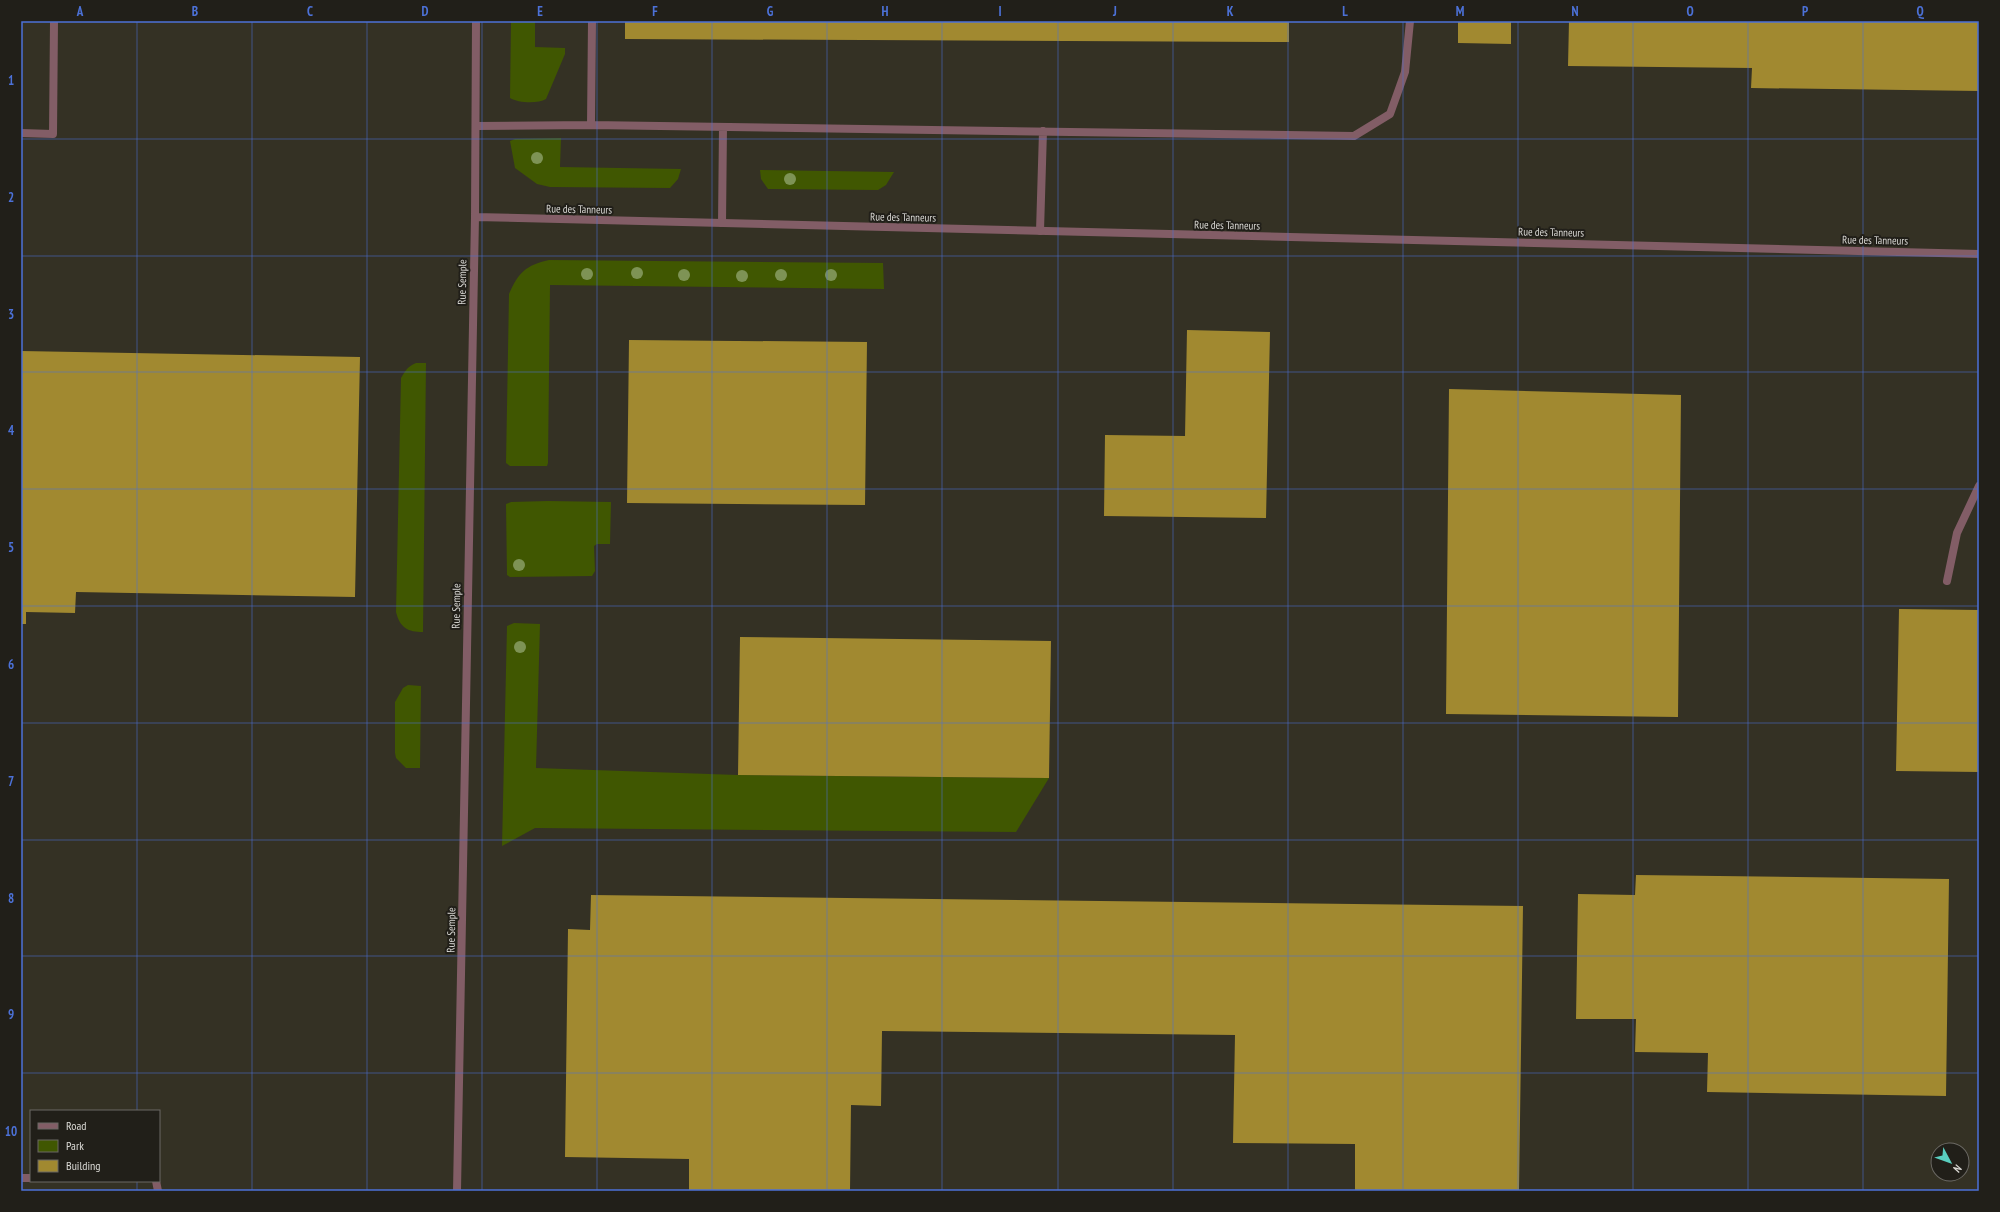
<svg xmlns="http://www.w3.org/2000/svg" width="2000" height="1212" viewBox="0 0 2000 1212" font-family="'PT Sans Narrow',sans-serif">
<style>
.built{fill:#343124;fill-rule:evenodd}
.green{fill:#405701}
.building{fill:#a18930}
.lines{fill:none;stroke-linecap:round;stroke-linejoin:round}
.service{stroke:#825d66;stroke-width:8}
.minor{stroke:#825d66;stroke-width:8}
.tree{fill:#7e9355}
.grid{fill:none;stroke:#4c71d7;stroke-width:1;stroke-opacity:0.55}
.labels{text-anchor:middle;dominant-baseline:central;stroke-width:4;stroke-linejoin:round;paint-order:stroke}
.street-label{font-size:11px;fill:#dad9d5;stroke:#211f19}
.neatline{fill:none;stroke:#4c71d7;stroke-width:1.5}
.grid-label{font-size:13px;text-anchor:middle;font-weight:bold;fill:#4c71d7}
</style>
<rect width="100%" height="100%" fill="#2a2922"/>
<path class="built" d="M21 21H1979V1191H21ZM31 1111H159V1181H31ZM1938 1150H1962V1174H1938Z"/>
<path class="green" d="M511 21H535V47L565 48V54L546 99C538 104 518 103 510 98Z
M561 138 560 167 681 169 678 179 670 188 550 187 537 184 515 168 510 141 515 139Z
M760 170 894 172 886 185 878 190 768 189 761 179Z
M549 260 883 263 884 289 550 285 548 463 547 466H510L506 463 509 294C518 273 526 265 549 260Z
M416 363H426L423 632C408 632 400 628 396 612L401 378C405 371 408 366 416 363Z
M548 501 611 502 610 544H597L594 546 595 571 592 576 510 577 507 575 506 504 511 502Z
M514 623 540 624 536 768 738 775 1049 778 1016 832 535 828 502 846 507 626Z
M408 685 421 686 420 768H406L396 758 395 753V702L403 688Z"/>
<path class="building" d="M625 21H1289V42L625 39Z
M1458 21H1511V44L1458 43Z
M1569 21H1979V91L1751 88 1752 68 1568 66Z
M1187 330 1270 332 1266 518 1104 516 1105 435 1185 436Z
M629 340 867 342 865 505 627 503Z
M21 351 360 357 355 597 76 592 75 613 26 612V624H21Z
M1449 389 1681 395 1678 717 1446 714Z
M1899 609 1979 610V772L1896 771Z
M740 637 1051 641 1049 778 738 775Z
M1636 875 1949 879 1946 1096 1707 1092 1708 1053 1635 1052 1636 1019H1576L1578 894 1635 895Z
M591 895 1523 906 1519 1191H1355V1144L1233 1143 1235 1035 882 1031 881 1106 851 1105 850 1191H689V1159L565 1157 568 929 590 930Z"/>
<g class="lines">
<path class="service" d="M591 125 592 21
M476 126 591 125 1354 136 1390 114 1405 72 1410 21
M21 133 53 134 54 21
M722 223 723 127
M1040 231 1043 131
M1947 581 1957 533 1979 486
M21 1178H31
M156 1181 158 1191"/>
<path class="minor" d="M475 217 1979 254
M457 1191 475 217 476 21"/>
</g>
<g class="tree">
<circle cx="537" cy="158" r="6"/>
<circle cx="790" cy="179" r="6"/>
<circle cx="637" cy="273" r="6"/>
<circle cx="587" cy="274" r="6"/>
<circle cx="684" cy="275" r="6"/>
<circle cx="781" cy="275" r="6"/>
<circle cx="831" cy="275" r="6"/>
<circle cx="742" cy="276" r="6"/>
<circle cx="519" cy="565" r="6"/>
<circle cx="520" cy="647" r="6"/>
</g>
<path class="grid" d="M137 21V1111M252 21V1191M367 21V1191M482 21V1191M597 21V1191M712 21V1191M827 21V1191M942 21V1191M1058 21V1191M1173 21V1191M1288 21V1191M1403 21V1191M1518 21V1191M1633 21V1191M1748 21V1191M1863 21V1191M21 139H1979M21 256H1979M21 372H1979M21 489H1979M21 606H1979M21 723H1979M21 840H1979M21 956H1979M21 1073H1979M137 1181V1191"/>
<g class="labels">
<g class="street-label">
<text transform="translate(579 209) rotate(1)">Rue des Tanneurs</text>
<text transform="translate(903 217) rotate(1)">Rue des Tanneurs</text>
<text transform="translate(1227 225) rotate(1)">Rue des Tanneurs</text>
<text transform="translate(1551 232) rotate(1)">Rue des Tanneurs</text>
<text transform="translate(1875 240) rotate(1)">Rue des Tanneurs</text>
<text transform="translate(462 282) rotate(-89)">Rue Semple</text>
<text transform="translate(456 606) rotate(-89)">Rue Semple</text>
<text transform="translate(451 930) rotate(-89)">Rue Semple</text>
</g>
</g>
<rect width="2000" height="1212" fill="none" stroke="#211f19" stroke-width="44"/>
<rect x="30" y="1110" width="130" height="72" fill="#211f19" stroke="#6b6964"/>
<rect x="38" y="1123" width="20" height="6" fill="#825d66" stroke="#6b6964"/>
<text x="66" y="1130" font-size="12" fill="#dad9d5">Road</text>
<rect x="38" y="1140" width="20" height="12" fill="#405701" stroke="#6b6964"/>
<text x="66" y="1150" font-size="12" fill="#dad9d5">Park</text>
<rect x="38" y="1160" width="20" height="12" fill="#a18930" stroke="#6b6964"/>
<text x="66" y="1170" font-size="12" fill="#dad9d5">Building</text>
<g transform="translate(1950 1162) rotate(131)"><circle r="19" fill="#211f19" stroke="#6b6964"/>
<path d="M0-3L7 15L0 10L-7 15Z" fill="#59cebf"/>
<text y="-6" font-size="11" font-weight="bold" text-anchor="middle" fill="#dad9d5">N</text>
</g>
<rect x="22" y="22" width="1956" height="1168" class="neatline"/>
<g class="grid-label">
<text x="80" y="16">A</text>
<text x="195" y="16">B</text>
<text x="310" y="16">C</text>
<text x="425" y="16">D</text>
<text x="540" y="16">E</text>
<text x="655" y="16">F</text>
<text x="770" y="16">G</text>
<text x="885" y="16">H</text>
<text x="1000" y="16">I</text>
<text x="1115" y="16">J</text>
<text x="1230" y="16">K</text>
<text x="1345" y="16">L</text>
<text x="1460" y="16">M</text>
<text x="1575" y="16">N</text>
<text x="1690" y="16">O</text>
<text x="1805" y="16">P</text>
<text x="1920" y="16">Q</text>
<text x="11" y="85">1</text>
<text x="11" y="202">2</text>
<text x="11" y="319">3</text>
<text x="11" y="435">4</text>
<text x="11" y="552">5</text>
<text x="11" y="669">6</text>
<text x="11" y="786">7</text>
<text x="11" y="903">8</text>
<text x="11" y="1019">9</text>
<text x="11" y="1136">10</text>
</g>
</svg>
